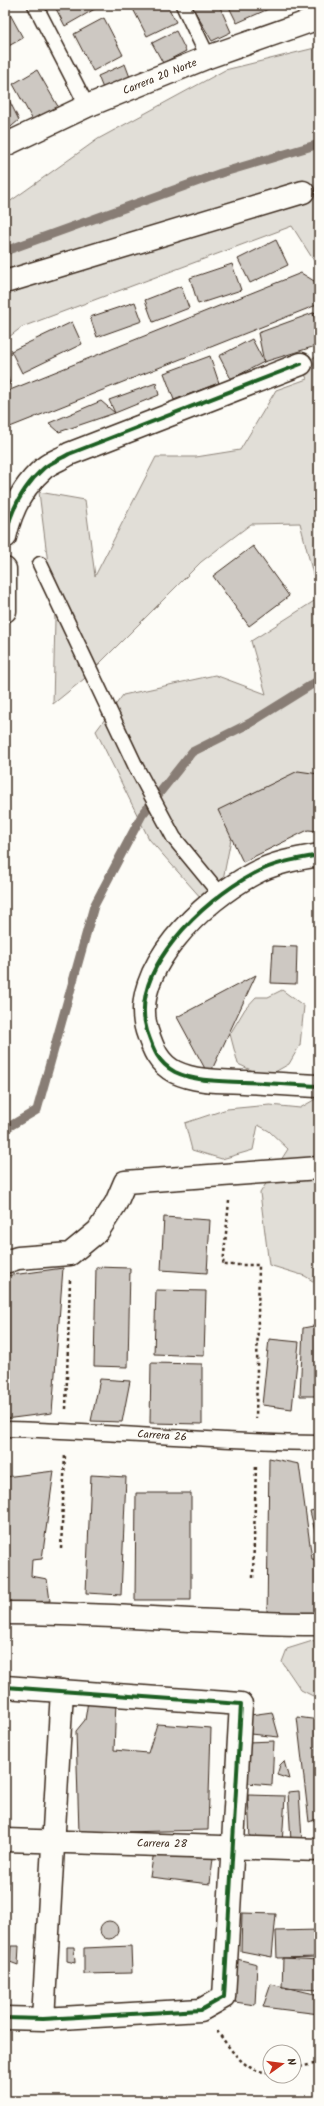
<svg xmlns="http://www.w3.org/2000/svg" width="324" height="2106" viewBox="0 0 324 2106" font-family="Kalam,sans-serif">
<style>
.green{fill:#e1ded7;stroke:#8e847a}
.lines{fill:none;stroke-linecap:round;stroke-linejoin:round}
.stream{stroke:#887d74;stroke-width:9}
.building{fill:#cdc8c2;stroke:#3b2a1e}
.service-casing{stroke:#3b2a1e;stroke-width:17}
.minor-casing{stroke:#3b2a1e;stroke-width:25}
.path{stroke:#3b2a1e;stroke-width:2.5;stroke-dasharray:3 3;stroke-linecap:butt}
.service{stroke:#fdfcf7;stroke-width:14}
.minor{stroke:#fdfcf7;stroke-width:22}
.cycleway-casing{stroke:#fdfcf7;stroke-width:6}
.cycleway{stroke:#1b5e20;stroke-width:4}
.labels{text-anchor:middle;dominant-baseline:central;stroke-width:3;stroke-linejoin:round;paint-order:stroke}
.street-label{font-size:11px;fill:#3b2a1e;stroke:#fdfcf7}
</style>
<rect width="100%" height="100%" fill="#fdfcf7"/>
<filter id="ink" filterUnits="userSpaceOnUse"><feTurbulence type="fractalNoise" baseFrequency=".025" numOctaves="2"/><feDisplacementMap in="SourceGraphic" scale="8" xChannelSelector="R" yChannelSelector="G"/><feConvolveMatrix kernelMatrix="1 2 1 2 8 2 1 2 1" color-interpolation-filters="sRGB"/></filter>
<g filter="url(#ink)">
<path class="green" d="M319 47V265L316 264 292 226 22 327 5 340V205L98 139 225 70Z
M319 355V598L300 523 251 524 201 562 84 679 53 704 55 619 39 492 85 500 95 576 156 457H196L240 450 276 390 307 379 301 364Z
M319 598V817L301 814 231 839 216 915 149 839 96 731 123 695 215 675 266 694 251 641Z
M282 990 304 1006 300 1045 289 1064 266 1077 238 1064 230 1034 245 1009 256 997H268Z
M319 1097V1285L305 1276 269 1265 260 1193 288 1149 269 1131 258 1125 253 1150 222 1159 192 1150 185 1123 227 1109 270 1105 300 1108Z
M319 1639V1699L301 1690 282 1662 287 1649Z"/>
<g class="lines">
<path class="stream" d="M5 251 221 173 319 144
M5 1129 37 1110 94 906 142 815 192 752 250 723 319 680"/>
</g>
<path class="building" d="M5 5 23 38 5 48Z
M54 5H100V6L65 26Z
M131 5H167L176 22 147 36Z
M191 5H219L231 32 212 41Z
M228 5H274L275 6 237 23Z
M104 18 123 55 93 71 74 34Z
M176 31 186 51 163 63 152 43Z
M125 64 131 80 104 91 98 76Z
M37 70 60 110 35 124 13 84Z
M5 92 19 120 5 132Z
M276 240 288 265 250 283 238 259Z
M232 264 241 290 198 304 190 278Z
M301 273 319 284V304L5 429V392Z
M181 286 189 308 153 322 145 300Z
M135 302 142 321 97 337 90 317Z
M319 311V331L313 313Z
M313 313 319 331V345L264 362 258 333Z
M72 322 82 344 22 373 11 351Z
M252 339 264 362 231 379 219 356Z
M210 356 219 383 174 400 164 373Z
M5 369 10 384 5 386Z
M156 383 159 395 115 413 109 400Z
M101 401 115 413 59 432 49 423Z
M253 546 289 596 249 626 213 576Z
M298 771 319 774V831L308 830 243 862 218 810Z
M273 946 297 947 296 984 271 983Z
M256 975 209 1076 177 1017Z
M164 1217 210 1220 207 1273 161 1270Z
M96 1267 130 1268 128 1367 94 1366Z
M63 1268 52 1413 5 1419V1276Z
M156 1290 206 1291 204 1356 154 1354Z
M319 1325V1396H300L303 1328Z
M269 1339 299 1342 292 1409 262 1405Z
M151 1363 202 1364V1424L150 1423Z
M100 1379 130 1381 122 1422 91 1421Z
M269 1458 299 1464 312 1559 319 1560V1613L267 1619Z
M54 1471 42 1559 32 1560 31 1576 47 1579 50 1601 5 1603V1477Z
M91 1475 126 1477 121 1595 86 1593Z
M136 1493H191V1600H135Z
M319 1509V1548L310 1511Z
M88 1701 116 1702 114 1750 148 1753 157 1724 211 1728 208 1830 79 1833 76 1731 85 1720Z
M272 1712 279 1737 250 1734V1715Z
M297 1717 319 1720V1818L309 1822Z
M274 1741 272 1785 246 1783 247 1742Z
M284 1761 289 1779 277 1775 280 1765Z
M299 1791 302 1840 291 1841 288 1792Z
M248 1795 285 1796 282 1844 250 1840Z
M5 1851 8 1852V1889L5 1888Z
M154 1851 213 1858 210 1884 150 1877Z
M242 1913 276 1914 272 1957 241 1951Z
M100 1930a9 9 0 1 1 18 0a9 9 0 1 1-18 0Z
M319 1930V1957L277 1958 276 1931Z
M11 1946H19L18 1965 10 1962Z
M131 1946 132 1973 84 1974V1948Z
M67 1947H74L75 1963 67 1961Z
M283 1958 319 1960V1990L282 1988Z
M237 1959 257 1964 255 2005 235 2002Z
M271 1984 319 1995V2014L263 2007Z"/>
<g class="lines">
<defs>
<path id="service" d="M35 5 87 106
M183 5 208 57
M40 564 136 767 174 838 220 894
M5 1429C110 1431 214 1442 319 1443"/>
<path id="minor" d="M5 145 87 106 208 57 319 18
M5 282 303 192
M5 537C11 510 23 486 44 468 51 462 61 459 69 454L301 364
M5 569V611
M319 855C296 859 273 863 253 874 204 900 128 970 147 1031 153 1049 158 1063 175 1072 196 1082 221 1081 244 1082 269 1083 294 1085 319 1086
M5 1262 18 1258 70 1254 98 1231 116 1203 125 1182 319 1168
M5 1613C110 1613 214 1624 319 1624
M5 1687 241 1704 224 1997 201 2010 43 2019 5 2018
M5 1840 319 1850
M43 2019 62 1691"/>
</defs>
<use href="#service" class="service-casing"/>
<use href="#minor" class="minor-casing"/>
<path class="path" d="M229 1201 223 1265H259L256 1419
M66 1409 70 1280
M61 1549 65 1454
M253 1578 256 1464
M217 2031C230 2048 245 2074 270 2072
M294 2068 319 2063"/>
<use href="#service" class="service"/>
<use href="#minor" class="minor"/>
<defs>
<path id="cycleway" d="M5 537C11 510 23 486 44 468 51 462 61 459 69 454L301 364
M319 855C296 859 273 863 253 874 204 900 128 970 147 1031 153 1049 158 1063 175 1072 196 1082 221 1081 244 1082 269 1083 294 1085 319 1086
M5 1687 241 1704 224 1997 201 2010 43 2019 5 2018"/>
</defs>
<use href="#cycleway" class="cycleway-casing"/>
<use href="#cycleway" class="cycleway"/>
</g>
</g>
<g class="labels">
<g class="street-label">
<text transform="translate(160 77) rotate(-22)">Carrera 20 Norte</text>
<text transform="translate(162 1436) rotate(4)">Carrera 26</text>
<text transform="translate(162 1844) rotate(1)">Carrera 28</text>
</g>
</g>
<rect width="324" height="2106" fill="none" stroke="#fdfcf7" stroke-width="20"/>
<rect x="10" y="10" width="304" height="2086" fill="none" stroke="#3b2a1e" stroke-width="1.5" filter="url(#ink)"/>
<g transform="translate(282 2064) rotate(76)"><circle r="19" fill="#fdfcf7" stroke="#afa8a0"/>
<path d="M0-3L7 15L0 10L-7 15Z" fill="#c8321e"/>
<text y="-6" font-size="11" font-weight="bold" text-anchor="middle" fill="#3b2a1e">N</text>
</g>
</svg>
